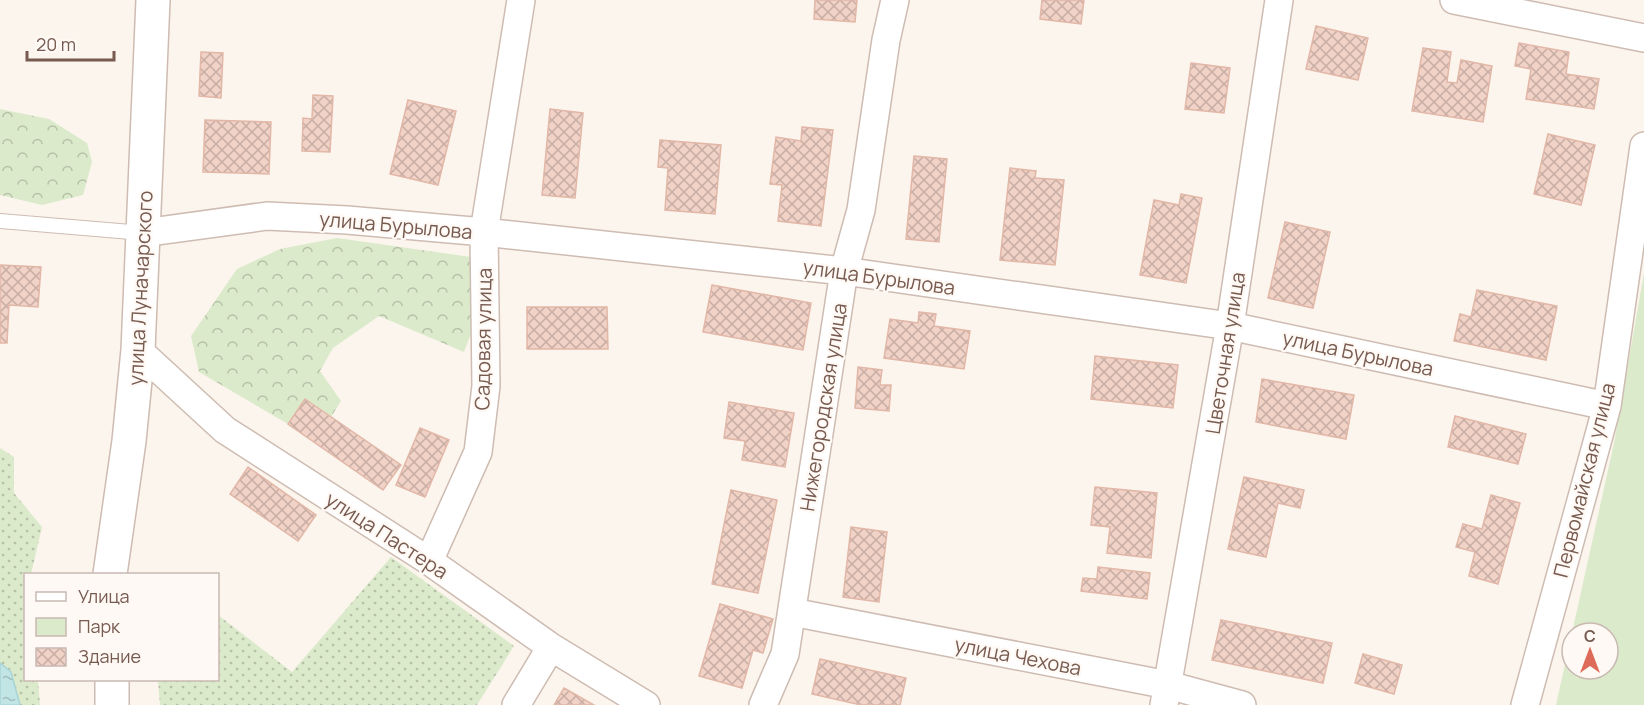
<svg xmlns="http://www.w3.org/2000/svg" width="1644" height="705" viewBox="0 0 1644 705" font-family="Manrope,sans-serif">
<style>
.grass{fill:url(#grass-dots)}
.forest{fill:url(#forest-crowns)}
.green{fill:#dbeacb;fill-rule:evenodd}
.water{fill:url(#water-ripples);stroke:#a8d4d7;stroke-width:1.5}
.building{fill:url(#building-cross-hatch);stroke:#e2b7a7;stroke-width:1.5}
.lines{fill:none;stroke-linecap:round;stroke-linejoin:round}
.service-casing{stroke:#cebcb2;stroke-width:16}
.minor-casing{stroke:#cebcb2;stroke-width:30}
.tertiary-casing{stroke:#cebcb2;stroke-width:36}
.service{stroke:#fff;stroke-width:14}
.minor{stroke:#fff;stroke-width:27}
.tertiary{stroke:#fff;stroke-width:33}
.labels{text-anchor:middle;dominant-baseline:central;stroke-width:4.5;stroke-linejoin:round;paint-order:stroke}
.street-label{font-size:20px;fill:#775a50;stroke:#fef9f4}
</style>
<defs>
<pattern id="grass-dots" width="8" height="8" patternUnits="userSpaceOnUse" patternTransform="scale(1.5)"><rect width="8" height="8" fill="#dbeacb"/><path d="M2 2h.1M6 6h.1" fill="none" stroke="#b6c1a7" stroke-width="1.8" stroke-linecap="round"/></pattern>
<pattern id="forest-crowns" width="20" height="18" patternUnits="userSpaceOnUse" patternTransform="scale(1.5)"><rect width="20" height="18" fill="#dbeacb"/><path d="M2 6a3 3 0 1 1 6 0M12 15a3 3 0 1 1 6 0" fill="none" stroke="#b6c1a7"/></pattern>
<pattern id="water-ripples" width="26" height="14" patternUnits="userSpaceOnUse" patternTransform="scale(1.5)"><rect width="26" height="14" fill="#c1e4e5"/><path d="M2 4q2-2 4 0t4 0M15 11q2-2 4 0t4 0" fill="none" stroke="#a2bcbc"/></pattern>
<pattern id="building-cross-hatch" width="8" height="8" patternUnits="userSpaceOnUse" patternTransform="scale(1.5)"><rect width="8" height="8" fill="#f0d2c6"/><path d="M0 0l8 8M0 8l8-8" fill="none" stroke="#c7ada3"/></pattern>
</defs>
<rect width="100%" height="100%" fill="#fcf5ed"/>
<path class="grass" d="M0 448 14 457V493L42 527 31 574H26V680H38L40 705H20L11 672 0 663Z
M391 557 514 646 477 705H160L158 680H218V615L292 672Z"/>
<path class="forest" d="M0 109 49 119 87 143 92 162 83 195 42 205 0 195Z
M337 238 478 258 484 299 464 352 379 316 333 348 320 371 341 401 331 417 305 399 288 424 199 372 191 336 237 269 280 249Z"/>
<path class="green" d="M1644 273V705H1556L1614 443ZM1572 633H1608V669H1572Z"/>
<path class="water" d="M0 663 11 672 20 705H0Z"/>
<path class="building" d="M815 0H857L855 22 814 19Z
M1042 0H1084L1081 24 1040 19Z
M1316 26 1368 38 1358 80 1306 69Z
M1519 43 1569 52 1566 74 1599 79 1594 109 1526 99 1531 69 1515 66Z
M1423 48 1451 52 1447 82 1457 83 1461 60 1492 66 1483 122 1412 111Z
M201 52 223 53 221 98 199 96Z
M1191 63 1230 68 1224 113 1185 109Z
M313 95 333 96 330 152 302 151 303 118 312 119Z
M408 100 456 111 438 185 390 174Z
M550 109 583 113 575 198 542 195Z
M205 120 271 122 269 174 203 172Z
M802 127 833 130 821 226 778 221 782 185 770 184 776 137 801 141Z
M1548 134 1595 145 1581 205 1534 194Z
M660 140 721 145 715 214 665 210 668 168 658 167Z
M914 156 947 159 939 242 906 239Z
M1010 168 1036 171 1035 178 1064 180 1055 265 1000 260Z
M1181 194 1202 198 1186 283 1140 275 1154 200 1179 205Z
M1285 222 1330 232 1313 308 1268 298Z
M0 265 41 267 38 307 9 305 7 343H0Z
M712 285 811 303 803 350 703 332Z
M1477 290 1557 306 1546 360 1454 341 1460 314 1471 317Z
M527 307H607L608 349H527Z
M919 312 936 314 934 326 970 331 964 369 884 358 890 319 918 323Z
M1095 356 1178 365 1173 408 1091 399Z
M858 367 882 370 880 385H891L889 411 855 408Z
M1262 379 1354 395 1346 439 1256 422Z
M305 399 401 465 383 490 288 424Z
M729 402 794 413 785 467 742 460 745 441 724 438Z
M1455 416 1526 434 1518 464 1448 447Z
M420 428 449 440 425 497 396 485Z
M248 467 316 515 298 541 230 494Z
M1244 477 1304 490 1300 508 1278 503 1266 557 1228 549Z
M1095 487 1157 493 1151 558 1107 553 1110 527 1091 525Z
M731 490 777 500 758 593 712 584Z
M1491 495 1520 503 1498 584 1469 576 1475 552 1456 547 1463 524 1482 529Z
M851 527 887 532 879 602 843 597Z
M1098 567 1150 573 1147 599 1081 591 1083 578 1097 579Z
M720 604 773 619 763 653 753 650 742 688 699 676Z
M1221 620 1332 643 1323 683 1212 660Z
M1363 654 1402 665 1394 694 1355 683Z
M820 659 906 678 900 705H861L812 694Z
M564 688 594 705H554Z"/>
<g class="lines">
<defs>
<path id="service" d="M0 221 143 233"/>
<path id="minor" d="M1454 0 1644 38
M143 233 267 216 347 220 484 232 844 271 1230 326 1607 406
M138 350 225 430 429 561 551 647 646 705
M429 561 478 452 486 386 484 232 521 0
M792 612 1168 685 1242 705
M516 705 551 647
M763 705 785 654 844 271 861 210 886 40 895 0
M1164 705 1230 326 1279 0
M1525 705 1607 406 1644 146"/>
<path id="tertiary" d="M110 574 129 441 138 350 153 0
M112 680V705"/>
</defs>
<use href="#service" class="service-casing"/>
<use href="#minor" class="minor-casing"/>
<use href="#tertiary" class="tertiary-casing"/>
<use href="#service" class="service"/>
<use href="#minor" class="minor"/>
<use href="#tertiary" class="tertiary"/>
</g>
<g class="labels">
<g class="street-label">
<text transform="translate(396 225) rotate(5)">улица Бурылова</text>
<text transform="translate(879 277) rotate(8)">улица Бурылова</text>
<text transform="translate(140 288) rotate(-87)">улица Луначарского</text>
<text transform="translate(483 339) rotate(-89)">Садовая улица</text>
<text transform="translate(1225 353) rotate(-81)">Цветочная улица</text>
<text transform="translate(1358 353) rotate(12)">улица Бурылова</text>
<text transform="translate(823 407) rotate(-81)">Нижегородская улица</text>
<text transform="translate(1584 480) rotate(-76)">Первомайская улица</text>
<text transform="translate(387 535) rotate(33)">улица Пастера</text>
<text transform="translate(1018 656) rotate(11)">улица Чехова</text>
</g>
</g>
<rect x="24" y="573" width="195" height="108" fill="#fef9f4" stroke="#c8b9b2" stroke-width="1.5"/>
<rect x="36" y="592" width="30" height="9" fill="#ffffff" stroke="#c8b9b2" stroke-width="1.5"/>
<text x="78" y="603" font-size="18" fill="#775a50">Улица</text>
<rect x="36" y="618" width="30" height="18" fill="#dbeacb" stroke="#c8b9b2" stroke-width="1.5"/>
<text x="78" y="633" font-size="18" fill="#775a50">Парк</text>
<rect x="36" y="648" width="30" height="18" fill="url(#building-cross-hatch)" stroke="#c8b9b2" stroke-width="1.5"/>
<text x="78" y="663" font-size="18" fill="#775a50">Здание</text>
<g transform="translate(1590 651)"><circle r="28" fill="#fef9f4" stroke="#c8b9b2" stroke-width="1.5"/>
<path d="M0-4.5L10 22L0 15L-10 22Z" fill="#de6a5a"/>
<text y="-9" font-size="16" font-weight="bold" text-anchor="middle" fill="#775a50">С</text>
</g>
<path d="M27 51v9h87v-9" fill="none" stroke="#775a50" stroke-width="3"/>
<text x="36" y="51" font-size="18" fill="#775a50" stroke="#fef9f4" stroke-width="4.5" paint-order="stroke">20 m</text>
</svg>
